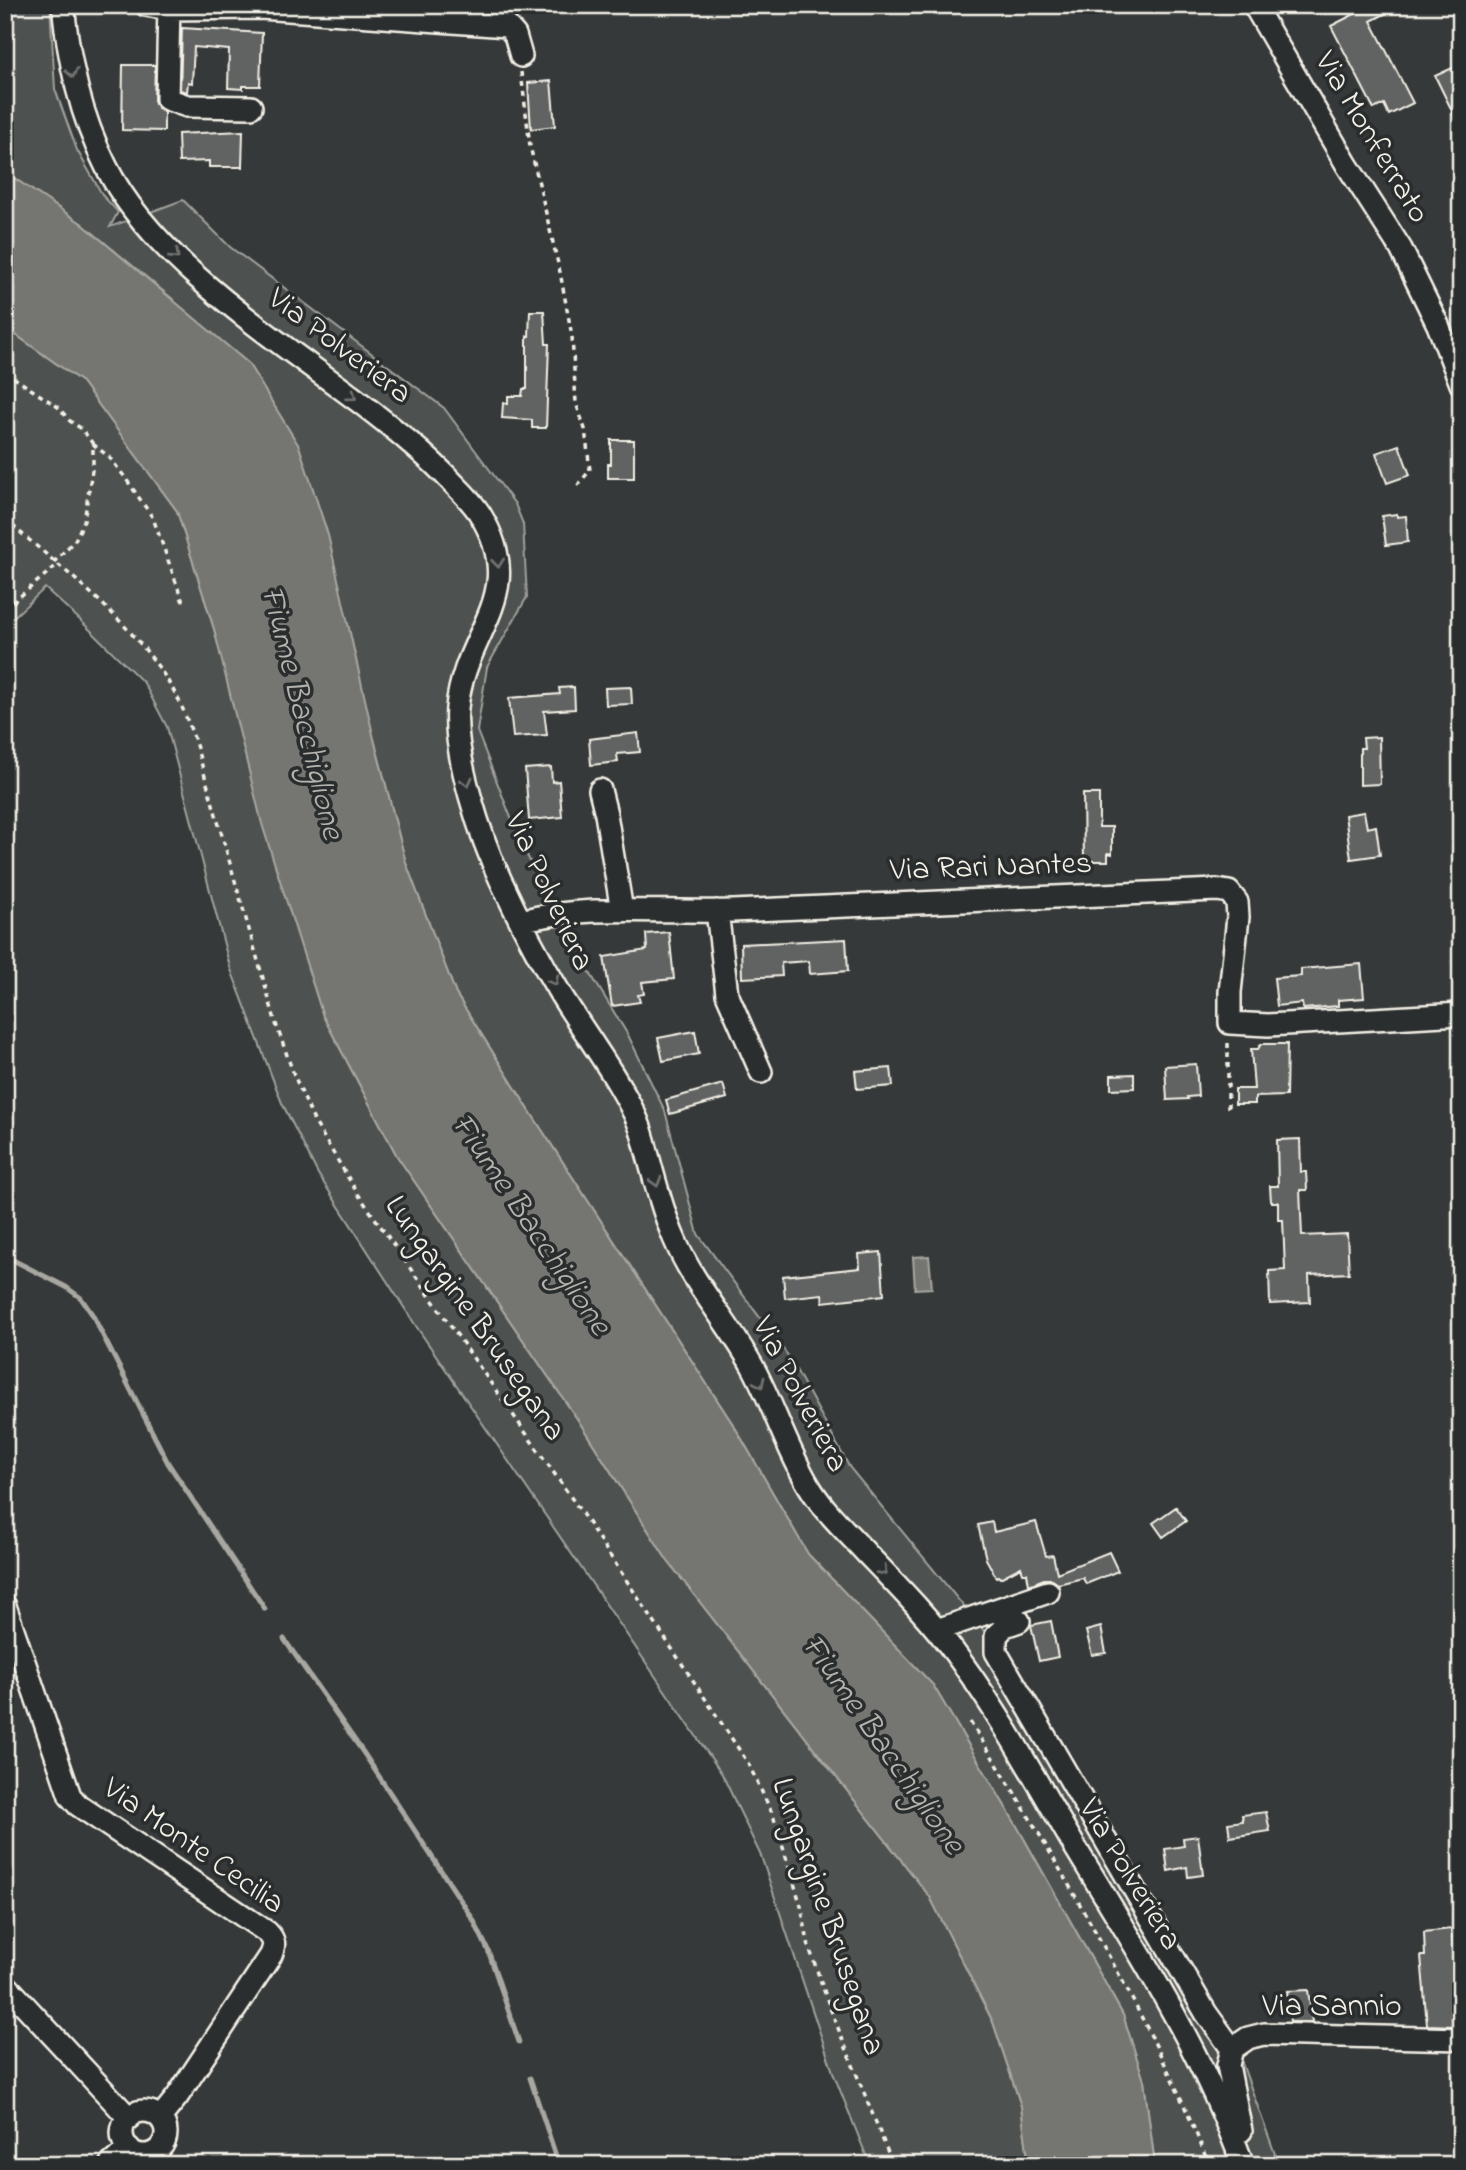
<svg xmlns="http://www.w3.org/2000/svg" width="1466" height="2170" viewBox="0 0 1466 2170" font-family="'Indie Flower',sans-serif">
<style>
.green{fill:#4e514f;stroke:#a1a19c;stroke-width:2}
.water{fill:#757572;stroke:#a8a7a1;stroke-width:2}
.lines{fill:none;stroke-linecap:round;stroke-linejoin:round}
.stream{stroke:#a8a7a1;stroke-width:5}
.building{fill:#616362;stroke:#f4f1e8;stroke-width:2}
.minor-casing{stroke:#f4f1e8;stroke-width:26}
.path{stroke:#f4f1e8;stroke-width:3.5;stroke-dasharray:5 5;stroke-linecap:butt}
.minor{stroke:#2a2d2e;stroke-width:21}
.oneway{stroke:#71726f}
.labels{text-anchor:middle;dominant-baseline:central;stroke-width:7;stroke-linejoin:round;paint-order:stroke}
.street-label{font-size:32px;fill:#f4f1e8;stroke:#2a2d2e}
.water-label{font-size:33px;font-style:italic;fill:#b4b3ad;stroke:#2a2d2e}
</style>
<rect width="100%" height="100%" fill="#363939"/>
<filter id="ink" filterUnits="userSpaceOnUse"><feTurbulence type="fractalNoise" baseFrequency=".0143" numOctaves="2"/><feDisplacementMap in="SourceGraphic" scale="14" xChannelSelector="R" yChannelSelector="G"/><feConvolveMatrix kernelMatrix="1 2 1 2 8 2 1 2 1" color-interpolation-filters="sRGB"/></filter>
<g filter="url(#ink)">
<path class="green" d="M5 5H50L55 89 77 150 103 196 118 212 110 227 183 200 230 247 444 408 515 504 523 524 527 597 487 667 477 731 517 833 555 916 628 1035 665 1111 698 1234 789 1357 850 1468 998 1648 1236 2047 1279 2165H1155L1144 2081 1123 2015 1018 1828 933 1685 808 1554 736 1429 531 1113 456 994 406 863 374 739 174 300 81 223 5 172Z
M5 327 82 382 177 511 214 629 323 1016 397 1156 578 1420 667 1560 930 1897 993 2022 1021 2106 1029 2165H870L834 2075 761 1856 722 1774 416 1326 318 1174 282 1103 230 967 167 727 144 683 80 620 45 588 5 625Z"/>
<path class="water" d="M5 172 81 223 248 363 299 446 328 535 374 739 406 863 456 994 531 1113 736 1429 808 1554 933 1685 1018 1828 1123 2015 1144 2081 1155 2165H1029L1021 2106 993 2022 930 1897 667 1560 578 1420 397 1156 323 1016 262 824 214 629 177 511 82 382 5 327Z
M929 1256 932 1288 915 1289 913 1257Z"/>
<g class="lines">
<path class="stream" d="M5 1256 66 1287 81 1298 92 1314 168 1463 265 1609
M284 1639 365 1755 473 1919 488 1950 519 2042
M530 2078 559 2165"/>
</g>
<path class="building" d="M1372 5H1402L1371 21 1413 103 1389 115 1384 104 1374 109 1331 26Z
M182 28 262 33 260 86H243V89L228 88 229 50 194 47 192 83 188 82 187 92 180 90Z
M1461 64V129L1435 76Z
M123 65H155L154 100 157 107 164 112V131L122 130Z
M551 81 555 126 531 129 528 83Z
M243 131 242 167H209V161L179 162 178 134Z
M530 311H544L546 344H549L546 428H532V420L502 418 503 403 508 404V396H522L523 389H527V336H529Z
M611 440H634V478H608V464H611Z
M1399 445 1410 475 1387 483 1376 453Z
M1397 514V517L1406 516 1408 542 1386 545 1382 516Z
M574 687 575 709 544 711 547 735 513 737 509 698 560 694 559 688Z
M631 687 632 704 606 705 605 688Z
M638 733 640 752 617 754 618 762 591 765 589 739Z
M1379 737 1380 784 1360 785V748H1364L1363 738Z
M551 767 552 782 559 781 562 817 529 820 525 769Z
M1083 794H1099V827H1112V854L1108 853V861H1084Z
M1364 812 1367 828 1376 826 1380 855 1351 859 1345 815Z
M669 932 674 979 642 982 644 994 638 995 640 1002 612 1006 604 957 647 950 646 934Z
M846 939 848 971 810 974 809 961 781 963 782 976 742 978 741 944Z
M1361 964 1364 998 1338 1000V1006L1303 1009 1302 1003 1277 1006 1274 978 1301 976V969Z
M695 1031 699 1054 663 1061 658 1038Z
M1261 1044H1287L1286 1096 1255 1097V1104H1235V1089H1254L1251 1049H1258Z
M1196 1064 1198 1096 1187 1097 1188 1099 1167 1100 1165 1066Z
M891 1068 893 1086 857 1089 855 1071Z
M1134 1074V1088L1111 1089V1075Z
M723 1084 727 1098 670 1114 666 1100Z
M1300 1139 1301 1172H1306L1307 1190H1300L1302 1236 1347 1234 1349 1273 1309 1275 1310 1302 1270 1304 1269 1271 1285 1270 1283 1220H1278V1202H1271L1270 1186H1278L1277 1140Z
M881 1252 884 1295 823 1302 822 1294 785 1298 783 1276 860 1268 859 1254Z
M1176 1507 1186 1521 1163 1537 1153 1523Z
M992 1522 994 1532 1036 1522 1046 1556 1053 1555 1057 1573 1109 1552 1118 1571 1086 1584 1083 1578 1058 1584 1051 1579H1044L1029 1585 1027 1573H1023L1021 1567 1000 1578 998 1576 996 1577 986 1559 978 1525Z
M1051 1621 1058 1657 1039 1661 1031 1625Z
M1101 1627 1106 1653 1092 1655 1086 1631Z
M1266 1812 1270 1831 1230 1837 1228 1823 1243 1821 1242 1815Z
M1198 1836 1203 1875 1188 1877 1187 1867 1168 1871 1165 1849 1184 1846 1183 1838Z
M1451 1929 1458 1994 1452 1995 1455 2026 1427 2025 1421 1956H1425L1424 1932Z
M1308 1990 1312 2022H1290L1287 1991Z"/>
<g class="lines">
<defs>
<path id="minor" d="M63 5C69 62 80 115 106 166 152 260 275 338 358 401 392 427 425 453 455 485 464 494 473 503 480 514 530 596 464 630 457 708 453 754 481 839 501 881 519 920 539 958 561 995 586 1035 615 1073 635 1115 641 1127 644 1139 647 1152 655 1181 662 1210 674 1238 694 1286 730 1324 754 1369 774 1407 787 1449 809 1486 824 1511 847 1532 867 1554 900 1588 933 1622 960 1660 1003 1719 1038 1784 1075 1847 1139 1952 1201 2049 1243 2165
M146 5 168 9 261 8 507 26 515 35 521 56
M169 5 167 99 187 106 251 107
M1254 5 1347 165 1401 249 1438 325 1461 384
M600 790 606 814 622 911
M717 911 727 994 761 1072
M521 921C587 904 664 913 733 911 894 904 1056 897 1217 890L1229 892 1237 902 1238 917 1230 992V1023L1268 1025 1461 1014
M5 1606 70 1796 78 1805 267 1932C275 1940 275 1945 271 1955L177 2097 160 2118
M1019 1621 1005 1626 996 1636V1652L1206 2013 1232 2049
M937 1630 1048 1592
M5 1984 129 2118
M122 2133a22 22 0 1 1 44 0a22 22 0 1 1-44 0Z
M1241 2131 1228 2065 1232 2049 1248 2038 1264 2034 1461 2039
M110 2165 129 2148"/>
</defs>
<use href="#minor" class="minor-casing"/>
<path class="path" d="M521 72 530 146 560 272 572 336 576 403 585 429 590 470 575 489
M5 372 58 407 70 421 82 429 93 444V464L84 521 75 540 54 562
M93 444 109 457 124 476 153 518 183 602
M5 519C65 572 135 622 175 693 183 707 188 723 194 738L277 1027 294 1075 314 1121 358 1194 575 1503 748 1763 773 1815 801 1906 809 1947 830 2008 893 2165
M5 609 57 565
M1228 1108V1039
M970 1722C1011 1785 1049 1850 1086 1915 1132 1996 1175 2078 1209 2165"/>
<use href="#minor" class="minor"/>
</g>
<defs><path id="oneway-chevron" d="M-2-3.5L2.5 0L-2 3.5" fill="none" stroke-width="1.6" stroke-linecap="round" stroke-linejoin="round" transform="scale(1.75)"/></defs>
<g class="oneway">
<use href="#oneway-chevron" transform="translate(72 73) rotate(79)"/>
<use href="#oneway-chevron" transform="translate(175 255) rotate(43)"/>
<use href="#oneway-chevron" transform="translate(352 396) rotate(37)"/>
<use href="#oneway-chevron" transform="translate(498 563) rotate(84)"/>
<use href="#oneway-chevron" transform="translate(467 782) rotate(76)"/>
<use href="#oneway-chevron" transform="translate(554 981) rotate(61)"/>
<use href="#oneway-chevron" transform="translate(656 1182) rotate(74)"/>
<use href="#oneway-chevron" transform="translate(760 1383) rotate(65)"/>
<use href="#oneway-chevron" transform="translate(883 1571) rotate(47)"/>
</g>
</g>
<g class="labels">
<g class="street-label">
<text transform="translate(1371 138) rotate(59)">Via Monferrato</text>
<text transform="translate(339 347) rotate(37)">Via Polveriera</text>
<text transform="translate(991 868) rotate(-2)">Via Rari Nantes</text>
<text transform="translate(548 892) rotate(65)">Via Polveriera</text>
<text transform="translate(474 1319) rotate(55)">Lungargine Brusegana</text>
<text transform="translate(799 1395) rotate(62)">Via Polveriera</text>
<text transform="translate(193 1847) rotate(35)">Via Monte Cecilia</text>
<text transform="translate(1129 1875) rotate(59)">Via Polveriera</text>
<text transform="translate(827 1917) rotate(71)">Lungargine Brusegana</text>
<text x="1332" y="2007">Via Sannio</text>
</g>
<g class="water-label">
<text transform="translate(301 713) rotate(76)">Fiume Bacchiglione</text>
<text transform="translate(530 1225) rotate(56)">Fiume Bacchiglione</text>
<text transform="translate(882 1745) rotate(55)">Fiume Bacchiglione</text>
</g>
</g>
<rect width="1466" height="2170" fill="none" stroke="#2a2d2e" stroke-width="28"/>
<rect x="14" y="14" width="1438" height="2142" fill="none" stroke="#f4f1e8" stroke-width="2.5" filter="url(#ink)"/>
</svg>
